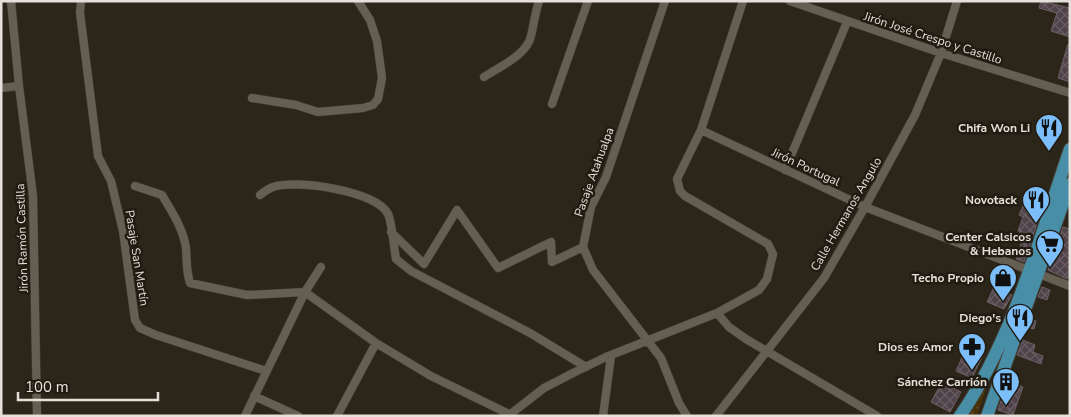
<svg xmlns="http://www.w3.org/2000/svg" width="1071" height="417" viewBox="0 0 1071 417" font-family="'Nunito Sans',sans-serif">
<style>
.grass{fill:url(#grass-dots)}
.building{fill:url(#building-cross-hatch);stroke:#6d5f66}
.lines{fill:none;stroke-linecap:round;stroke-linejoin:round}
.minor-casing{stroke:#464138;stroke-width:9}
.primary-casing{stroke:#464138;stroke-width:14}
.minor{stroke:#655e52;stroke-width:8}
.primary{stroke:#488ea6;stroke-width:12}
.labels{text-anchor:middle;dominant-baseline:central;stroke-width:5;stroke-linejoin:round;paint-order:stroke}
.street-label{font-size:12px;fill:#e5e1da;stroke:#221b11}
.poi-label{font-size:12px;font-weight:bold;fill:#e5e1da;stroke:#221b11;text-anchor:end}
</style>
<defs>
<pattern id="grass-dots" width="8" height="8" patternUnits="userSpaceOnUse" patternTransform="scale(1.25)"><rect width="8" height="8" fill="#473207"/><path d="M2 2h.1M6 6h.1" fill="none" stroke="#614f2b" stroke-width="1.8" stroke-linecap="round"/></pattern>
<pattern id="building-cross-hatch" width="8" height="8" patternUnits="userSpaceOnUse" patternTransform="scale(1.25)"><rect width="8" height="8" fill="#4f4249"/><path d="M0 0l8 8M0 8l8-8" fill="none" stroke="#685d63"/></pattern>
</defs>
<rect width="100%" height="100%" fill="#2b251a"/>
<path class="grass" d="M986 384 987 386 977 416H965Z"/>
<path class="building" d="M1041 1 1070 8V37L1051 31 1057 13 1039 8Z
M1068 44 1070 45V82L1058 78Z
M1025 192 1045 200 1024 262 1016 259 1023 238 1018 236 1020 231H1018L1023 217 1019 215 1025 202 1022 201Z
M1063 227 1070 229V273L1067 279 1048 270Z
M994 287 1012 295 1004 309 987 302Z
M1042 287 1050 290 1047 300 1038 297Z
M1030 319 1036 321 1034 329 1027 327Z
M1023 340 1035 345 1033 352 1043 356 1041 364 1017 355Z
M967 346 984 353 972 378 956 371Z
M1008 381 1023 387 1013 415 998 410Z
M942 382 961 392 950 412 931 402Z"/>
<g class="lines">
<defs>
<path id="minor" d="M11 1 19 86 33 196 37 416
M81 1 80 13 98 156 111 181 123 231 135 320 140 328 156 335 266 371
M665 1 606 177 591 207 583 247 593 270 661 358 679 403 687 416
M790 1 941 53 1070 93
M484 77C499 67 527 55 531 36 534 24 535 13 539 1
M1 88 19 86
M252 98 296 105 318 112 363 108 373 105 378 99 382 78 377 41 370 20 358 1
M552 104 588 1
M701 130 865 207 1070 286
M785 170 847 22
M135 186 162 195C172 212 183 228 186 248 187 261 186 271 190 283L247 295 305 292 376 343 431 376 509 414
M260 195C264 192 269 188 273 187 296 179 377 191 388 214 392 222 394 249 396 259L411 271 530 333 586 367
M391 232 424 264 457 210 498 268 551 242 552 262 583 247
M717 313 729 327 746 339 877 416
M254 396 298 416
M245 416 305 292 321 267
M337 416 376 343
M508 416 544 388 577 371 606 357 717 313 759 290 767 279 773 254 768 244 685 196 680 191 677 179 701 130 743 1
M603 416 611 356
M716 416 824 278 865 207 915 115 941 53 957 1"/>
<path id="primary" d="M960 416C1013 339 1040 236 1070 149
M987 416 1070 184"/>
</defs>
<use href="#minor" class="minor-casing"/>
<use href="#primary" class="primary-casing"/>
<use href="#minor" class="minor"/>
<use href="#primary" class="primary"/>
</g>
<defs>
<symbol id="restaurant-pin" viewBox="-11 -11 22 30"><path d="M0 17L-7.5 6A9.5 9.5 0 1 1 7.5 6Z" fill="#7bbef9" stroke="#221b11"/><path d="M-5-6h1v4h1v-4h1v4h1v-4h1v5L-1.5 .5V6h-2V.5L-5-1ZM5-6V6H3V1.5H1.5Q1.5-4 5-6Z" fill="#111"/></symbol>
<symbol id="supermarket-pin" viewBox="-11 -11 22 30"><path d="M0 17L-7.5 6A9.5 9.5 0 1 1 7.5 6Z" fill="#7bbef9" stroke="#221b11"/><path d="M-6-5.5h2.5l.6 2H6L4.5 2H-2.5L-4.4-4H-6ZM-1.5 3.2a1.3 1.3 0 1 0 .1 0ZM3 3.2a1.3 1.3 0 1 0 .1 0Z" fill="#111"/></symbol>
<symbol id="shop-pin" viewBox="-11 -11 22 30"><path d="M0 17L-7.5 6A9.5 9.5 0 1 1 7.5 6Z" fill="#7bbef9" stroke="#221b11"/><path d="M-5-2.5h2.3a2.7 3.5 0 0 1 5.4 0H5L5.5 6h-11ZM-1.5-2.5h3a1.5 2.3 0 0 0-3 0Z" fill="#111"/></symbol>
<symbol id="pharmacy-pin" viewBox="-11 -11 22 30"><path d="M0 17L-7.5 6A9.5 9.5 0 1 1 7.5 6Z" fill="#7bbef9" stroke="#221b11"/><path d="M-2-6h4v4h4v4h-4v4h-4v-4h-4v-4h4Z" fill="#111"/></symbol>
<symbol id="building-pin" viewBox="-11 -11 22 30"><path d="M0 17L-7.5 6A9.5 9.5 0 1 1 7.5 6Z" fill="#7bbef9" stroke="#221b11"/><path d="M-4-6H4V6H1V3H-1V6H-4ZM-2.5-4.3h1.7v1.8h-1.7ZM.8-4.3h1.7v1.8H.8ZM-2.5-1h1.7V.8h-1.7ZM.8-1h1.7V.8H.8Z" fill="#111"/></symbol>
</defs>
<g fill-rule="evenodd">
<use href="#restaurant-pin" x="1033" y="112" width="32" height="43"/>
<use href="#restaurant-pin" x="1020" y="184" width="32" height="43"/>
<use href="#supermarket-pin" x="1034" y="228" width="32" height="43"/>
<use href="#shop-pin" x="987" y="262" width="32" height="43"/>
<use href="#restaurant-pin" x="1004" y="302" width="32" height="43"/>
<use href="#pharmacy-pin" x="956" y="331" width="32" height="43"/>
<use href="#building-pin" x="990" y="366" width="32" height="43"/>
</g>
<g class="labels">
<g class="street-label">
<text transform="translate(933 38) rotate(18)">Jirón José Crespo y Castillo</text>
<text transform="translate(806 167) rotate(25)">Jirón Portugal</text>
<text transform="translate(594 172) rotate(-70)">Pasaje Atahualpa</text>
<text transform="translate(846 214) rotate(-60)">Calle Hermanos Angulo</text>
<text transform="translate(22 238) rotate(-92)">Jirón Ramón Castilla</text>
<text transform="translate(137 258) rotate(81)">Pasaje San Martín</text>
</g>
<g class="poi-label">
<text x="1030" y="128">Chifa Won Li</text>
<text x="1017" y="200">Novotack</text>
<text x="1031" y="237">Center Calsicos<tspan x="1031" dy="14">&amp; Hebanos</tspan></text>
<text x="984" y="278">Techo Propio</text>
<text x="1001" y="318">Diego's</text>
<text x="953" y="347">Dios es Amor</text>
<text x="987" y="382">Sánchez Carrión</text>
</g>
</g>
<rect width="1071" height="417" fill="none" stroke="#e5e1da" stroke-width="5"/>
<path d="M18 392v8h140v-8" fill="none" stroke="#e5e1da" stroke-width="2.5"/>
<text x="25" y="392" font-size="15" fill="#e5e1da" stroke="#221b11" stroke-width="4" paint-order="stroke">100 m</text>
</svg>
